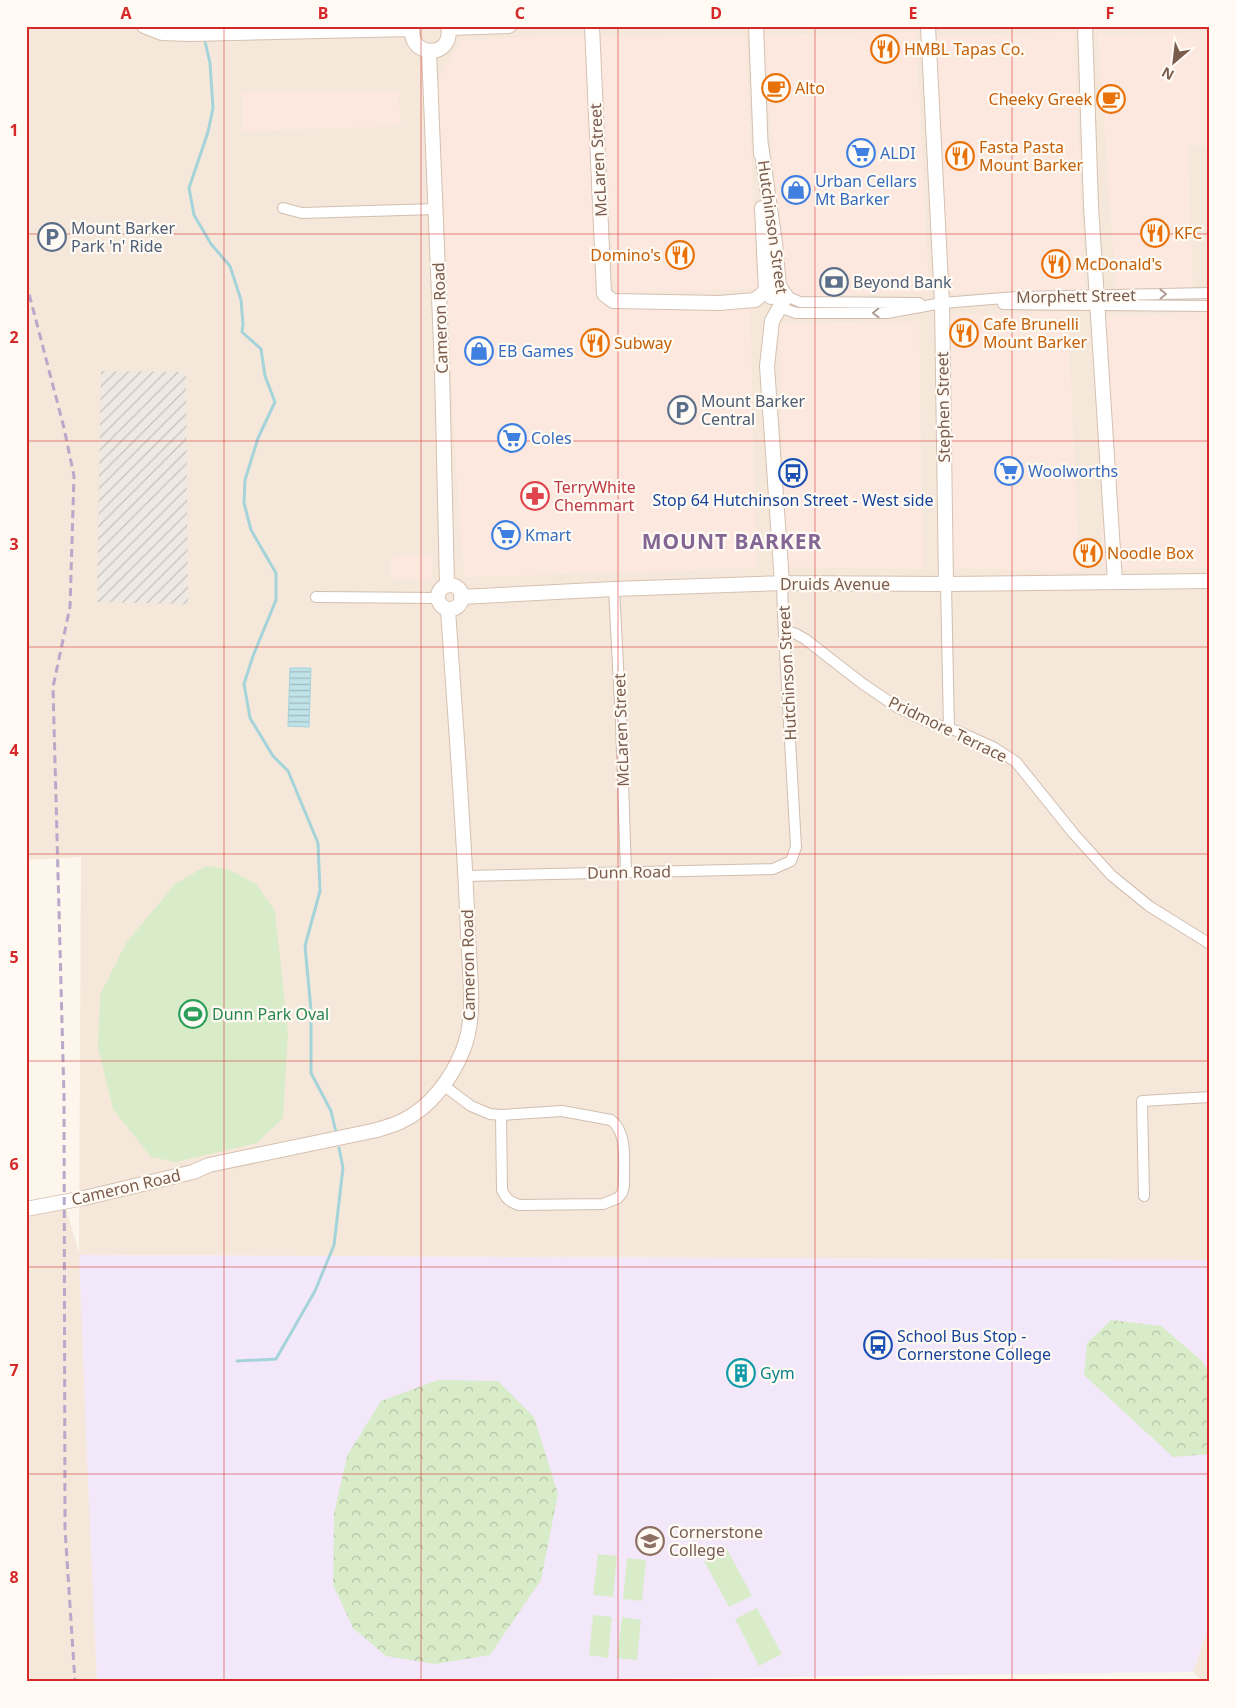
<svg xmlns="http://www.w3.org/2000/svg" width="1236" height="1708" viewBox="0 0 1236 1708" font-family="'Noto Sans',sans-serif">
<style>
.residential{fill:#f5e8da}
.commercial{fill:#fde8e0}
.industrial{fill:url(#industrial-furrows)}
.education{fill:#f3e8fa}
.grass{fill:#d8ecc9}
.park{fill:url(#park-crowns)}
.water{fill:url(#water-rules);stroke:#a5d3da}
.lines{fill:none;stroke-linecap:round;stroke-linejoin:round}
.stream{stroke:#a5d3da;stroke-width:3}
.street-casing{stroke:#d1beb0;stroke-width:12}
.secondary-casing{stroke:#d6c0b0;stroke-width:16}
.street{stroke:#fff;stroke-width:10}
.secondary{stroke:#fff;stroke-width:14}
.rail{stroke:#b9a8c9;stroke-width:3;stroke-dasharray:8 5;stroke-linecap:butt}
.oneway{stroke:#af9d94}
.grid{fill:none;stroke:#d62828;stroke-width:1;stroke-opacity:0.55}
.labels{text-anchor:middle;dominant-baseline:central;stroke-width:4.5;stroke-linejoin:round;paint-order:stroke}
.food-label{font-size:16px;fill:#c56008;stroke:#fffaf3;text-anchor:start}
.shop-label{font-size:16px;fill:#366cbe;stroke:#fffaf3;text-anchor:start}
.street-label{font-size:16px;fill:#7a5c4d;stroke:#fffaf3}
.service-label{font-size:16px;fill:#4e5e75;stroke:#fffaf3;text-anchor:start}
.health-label{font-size:16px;fill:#be3a42;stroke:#fffaf3;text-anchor:start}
.transit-label{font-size:16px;fill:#164399;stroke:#fffaf3}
.leisure-label{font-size:16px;fill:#27864d;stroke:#fffaf3;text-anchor:start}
.culture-label{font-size:16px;fill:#0d838f;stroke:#fffaf3;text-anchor:start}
.education-label{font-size:16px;fill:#785e54;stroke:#fffaf3;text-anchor:start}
.district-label{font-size:21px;font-weight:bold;letter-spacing:1px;fill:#846695;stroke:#fffaf3}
.neatline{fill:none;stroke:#d62828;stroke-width:2}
.grid-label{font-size:16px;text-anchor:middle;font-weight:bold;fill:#d62828}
</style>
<defs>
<pattern id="industrial-furrows" width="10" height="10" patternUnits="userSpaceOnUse" patternTransform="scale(1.25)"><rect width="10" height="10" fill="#efe9e4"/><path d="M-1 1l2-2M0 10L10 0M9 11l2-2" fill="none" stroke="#c7c0bb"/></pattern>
<pattern id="park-crowns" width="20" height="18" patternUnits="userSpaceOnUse" patternTransform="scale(1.25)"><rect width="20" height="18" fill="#d8ecc9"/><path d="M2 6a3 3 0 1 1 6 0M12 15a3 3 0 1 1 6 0" fill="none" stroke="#b4c2a5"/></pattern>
<pattern id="water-rules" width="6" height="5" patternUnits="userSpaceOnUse" patternTransform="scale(1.25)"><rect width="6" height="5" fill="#bfe3e8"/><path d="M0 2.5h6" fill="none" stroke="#a0bbbe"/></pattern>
</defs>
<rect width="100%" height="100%" fill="#fdf6ec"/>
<path class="residential" d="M26 26H1210V1260L80 1255 97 1682H26V1209L64 1201 79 1253 81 857 26 860Z
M1210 1623V1682H1202L1193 1672Z"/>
<path class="commercial" d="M916 32 929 291 782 298 764 35Z
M1074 32 1085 291 938 293 935 36Z
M1210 33V145L1188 146 1193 288 1116 292 1098 34Z
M584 34 605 299 750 301 756 568 464 577 454 431 438 79 462 40Z
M746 36 757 289 616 293 598 37Z
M398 91 401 126 242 131V92Z
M1068 312 1079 572 948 568 944 315Z
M1210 312V568L1102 569 1103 316Z
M919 321 923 569 784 567 780 323Z
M432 555V579L390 578 391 557Z"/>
<path class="industrial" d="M101 371 186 372 188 604 97 602Z"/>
<path class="education" d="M79 1255 1210 1260V1623L1193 1672 356 1682H97L87 1459Z"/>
<path class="grass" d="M206 866 228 869 256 884 275 911 288 1033 283 1118 257 1143 176 1162 151 1157 113 1109 98 1047 100 995 126 943 175 884Z
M727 1549 752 1596 729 1607 704 1561Z
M598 1554 617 1556 613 1597 593 1595Z
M627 1558 646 1560 642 1601 623 1599Z
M757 1608 782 1654 759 1666 735 1619Z
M593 1615 612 1617 608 1658 589 1655Z
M622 1617 641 1620 637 1660 617 1658Z"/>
<path class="park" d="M1111 1320 1161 1326 1201 1360 1210 1373V1454L1173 1457 1084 1375 1087 1343Z
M438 1380 498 1381 534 1417 558 1494 541 1580 490 1655 435 1664 386 1656 353 1628 333 1585 334 1514 347 1456 381 1401Z"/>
<path class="water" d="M290 668H311L309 727 288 726Z"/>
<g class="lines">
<path class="stream" d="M204 37 210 63 213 108 208 132 189 188 194 215 211 244 230 266 241 300 243 324 242 332 261 349 265 376 275 402 258 438 245 480 244 503 251 530 276 573V600L253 656 244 684 250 718 273 756 288 771 318 843 320 891 305 946 311 1010V1073L331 1111 336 1132
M237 1361 276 1359 315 1291 334 1245 343 1168 339 1148"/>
<defs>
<path id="street" d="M283 208 302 213 436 209
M786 296 800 302 919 303
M1003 304 1210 306
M779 307 796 313H887L942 303 1017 297 1210 293
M946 584 949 729
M614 589 621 723 626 872
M316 597 438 598
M784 630 796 634 805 639 863 684 897 707 928 722 957 731 993 747 1016 762 1074 834 1111 875 1149 906 1210 944
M466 876 773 869 791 861 796 847 783 616 782 583
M443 1085 471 1106 490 1114 501 1115 562 1111 611 1120C629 1133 623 1166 624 1186L622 1193 618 1198 603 1204 519 1205C510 1202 506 1199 502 1190L501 1115
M1144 1196 1142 1101 1210 1097"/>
<path id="secondary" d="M144 26 162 33 191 34 412 29
M413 26C405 57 455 61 448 26
M592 26 604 294 613 301 719 303 755 300 766 291
M756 26 761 154
M928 26 942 303 946 584
M1085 26 1091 206 1115 582
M449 28 509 26
M429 51 442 369 447 586
M761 145 775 243 779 286 786 296 772 321 767 366 782 583
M762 208 766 291 771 297
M438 597a12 12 0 1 1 24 0a12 12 0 1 1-24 0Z
M461 597 614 589 782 583 946 584 1210 581
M26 1209 84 1198 193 1172 209 1165 377 1130C386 1127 394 1125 402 1121 430 1108 452 1078 463 1050 477 1016 469 971 468 934 464 825 455 717 448 609"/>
</defs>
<use href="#street" class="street-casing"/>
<use href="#secondary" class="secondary-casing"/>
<use href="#street" class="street"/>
<use href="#secondary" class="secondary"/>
<path class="rail" d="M26 282 64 428 74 476 70 607 53 687 64 1097 65 1529 75 1682"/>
</g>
<defs><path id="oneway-chevron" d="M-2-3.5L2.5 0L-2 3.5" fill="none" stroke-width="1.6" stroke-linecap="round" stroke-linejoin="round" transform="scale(1.25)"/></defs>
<g class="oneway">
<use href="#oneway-chevron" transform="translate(1163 294) rotate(-1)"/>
<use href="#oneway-chevron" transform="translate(876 313) rotate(179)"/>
</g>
<path class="grid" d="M224 26V1682M421 26V1682M618 26V1682M815 26V1682M1012 26V1682M26 234H1210M26 441H1210M26 647H1210M26 854H1210M26 1061H1210M26 1267H1210M26 1474H1210"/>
<defs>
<symbol id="restaurant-ring" viewBox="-11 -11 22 22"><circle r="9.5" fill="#fffaf3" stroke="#e8710a" stroke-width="1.5"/><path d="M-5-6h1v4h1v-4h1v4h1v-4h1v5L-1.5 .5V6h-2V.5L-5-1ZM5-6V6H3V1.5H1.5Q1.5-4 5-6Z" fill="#e8710a"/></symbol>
<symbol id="cafe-ring" viewBox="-11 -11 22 22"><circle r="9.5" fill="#fffaf3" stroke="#e8710a" stroke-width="1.5"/><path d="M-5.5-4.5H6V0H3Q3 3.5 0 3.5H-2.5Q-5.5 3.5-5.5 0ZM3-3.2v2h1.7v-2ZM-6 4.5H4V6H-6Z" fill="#e8710a"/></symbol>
<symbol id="supermarket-ring" viewBox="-11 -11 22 22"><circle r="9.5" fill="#fffaf3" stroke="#3f7fe0" stroke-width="1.5"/><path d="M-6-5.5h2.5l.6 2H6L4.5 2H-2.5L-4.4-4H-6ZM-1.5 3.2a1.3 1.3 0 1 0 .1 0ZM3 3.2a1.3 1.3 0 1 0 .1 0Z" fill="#3f7fe0"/></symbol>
<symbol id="shop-ring" viewBox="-11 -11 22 22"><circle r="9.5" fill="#fffaf3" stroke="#3f7fe0" stroke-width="1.5"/><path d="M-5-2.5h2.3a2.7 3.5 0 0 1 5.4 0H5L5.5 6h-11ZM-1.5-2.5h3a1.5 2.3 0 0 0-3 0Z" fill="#3f7fe0"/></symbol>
<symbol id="parking-ring" viewBox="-11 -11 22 22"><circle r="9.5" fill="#fffaf3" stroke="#5c6f8a" stroke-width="1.5"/><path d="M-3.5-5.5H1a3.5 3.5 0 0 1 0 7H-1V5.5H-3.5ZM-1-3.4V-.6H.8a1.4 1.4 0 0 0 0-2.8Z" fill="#5c6f8a"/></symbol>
<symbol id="bank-ring" viewBox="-11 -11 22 22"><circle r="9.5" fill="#fffaf3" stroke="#5c6f8a" stroke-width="1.5"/><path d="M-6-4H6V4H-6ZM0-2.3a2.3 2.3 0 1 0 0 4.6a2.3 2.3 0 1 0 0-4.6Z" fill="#5c6f8a"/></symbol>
<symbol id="bus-ring" viewBox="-11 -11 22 22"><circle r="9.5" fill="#fffaf3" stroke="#1a4fb4" stroke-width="1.5"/><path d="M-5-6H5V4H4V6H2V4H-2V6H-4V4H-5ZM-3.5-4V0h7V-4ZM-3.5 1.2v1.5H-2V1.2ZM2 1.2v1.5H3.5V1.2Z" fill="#1a4fb4"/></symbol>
<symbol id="pharmacy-ring" viewBox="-11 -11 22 22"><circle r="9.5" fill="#fffaf3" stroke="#e0444e" stroke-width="1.5"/><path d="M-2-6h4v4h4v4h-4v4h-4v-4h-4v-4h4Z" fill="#e0444e"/></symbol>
<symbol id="stadium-ring" viewBox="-11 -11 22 22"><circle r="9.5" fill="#fffaf3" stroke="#2e9e5b" stroke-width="1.5"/><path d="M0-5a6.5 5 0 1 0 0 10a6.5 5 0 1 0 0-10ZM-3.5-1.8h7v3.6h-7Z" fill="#2e9e5b"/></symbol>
<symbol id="building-ring" viewBox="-11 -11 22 22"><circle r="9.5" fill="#fffaf3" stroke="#0f9aa8" stroke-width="1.5"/><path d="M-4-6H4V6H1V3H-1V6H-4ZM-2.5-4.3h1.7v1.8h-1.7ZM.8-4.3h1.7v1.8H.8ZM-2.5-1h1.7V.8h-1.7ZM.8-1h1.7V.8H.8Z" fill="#0f9aa8"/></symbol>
<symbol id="school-ring" viewBox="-11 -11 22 22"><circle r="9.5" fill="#fffaf3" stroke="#8d6e63" stroke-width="1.5"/><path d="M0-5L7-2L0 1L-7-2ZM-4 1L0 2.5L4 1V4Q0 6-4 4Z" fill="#8d6e63"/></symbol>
</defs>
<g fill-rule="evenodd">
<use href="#restaurant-ring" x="869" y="33" width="32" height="32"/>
<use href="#cafe-ring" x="760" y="72" width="32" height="32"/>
<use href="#cafe-ring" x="1095" y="83" width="32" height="32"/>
<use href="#supermarket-ring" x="845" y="137" width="32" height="32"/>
<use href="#restaurant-ring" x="944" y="140" width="32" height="32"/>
<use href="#shop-ring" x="780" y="174" width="32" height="32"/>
<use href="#restaurant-ring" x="1139" y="217" width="32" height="32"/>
<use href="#parking-ring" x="36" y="221" width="32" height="32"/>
<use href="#restaurant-ring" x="664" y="239" width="32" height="32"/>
<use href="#restaurant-ring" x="1040" y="248" width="32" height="32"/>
<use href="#bank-ring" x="818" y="266" width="32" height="32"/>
<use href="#restaurant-ring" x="948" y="317" width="32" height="32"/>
<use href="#restaurant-ring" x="579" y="327" width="32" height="32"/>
<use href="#shop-ring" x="463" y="335" width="32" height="32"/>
<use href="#parking-ring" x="666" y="394" width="32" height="32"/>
<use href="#supermarket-ring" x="496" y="422" width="32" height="32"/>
<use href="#supermarket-ring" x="993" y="455" width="32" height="32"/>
<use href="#bus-ring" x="777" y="457" width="32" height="32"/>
<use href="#pharmacy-ring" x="519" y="480" width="32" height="32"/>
<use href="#supermarket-ring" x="490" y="519" width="32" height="32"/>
<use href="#restaurant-ring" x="1072" y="537" width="32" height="32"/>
<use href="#stadium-ring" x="177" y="998" width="32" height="32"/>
<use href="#bus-ring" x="862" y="1329" width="32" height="32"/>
<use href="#building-ring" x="725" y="1357" width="32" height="32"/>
<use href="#school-ring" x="634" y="1525" width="32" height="32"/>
</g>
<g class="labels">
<g class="food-label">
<text x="904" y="49">HMBL Tapas Co.</text>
<text x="795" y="88">Alto</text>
<text x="1092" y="99" text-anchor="end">Cheeky Greek</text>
<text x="979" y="147">Fasta Pasta<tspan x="979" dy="18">Mount Barker</tspan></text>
<text x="1174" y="233">KFC</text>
<text x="661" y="255" text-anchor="end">Domino's</text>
<text x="1075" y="264">McDonald's</text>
<text x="983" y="324">Cafe Brunelli<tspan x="983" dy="18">Mount Barker</tspan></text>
<text x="614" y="343">Subway</text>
<text x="1107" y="553">Noodle Box</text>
</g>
<g class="shop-label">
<text x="880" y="153">ALDI</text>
<text x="815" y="181">Urban Cellars<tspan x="815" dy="18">Mt Barker</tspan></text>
<text x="498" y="351">EB Games</text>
<text x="531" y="438">Coles</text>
<text x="1028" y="471">Woolworths</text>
<text x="525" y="535">Kmart</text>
</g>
<g class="street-label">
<text transform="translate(598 160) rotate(-93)">McLaren Street</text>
<text transform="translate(773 227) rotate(82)">Hutchinson Street</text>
<text transform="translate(1076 296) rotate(-1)">Morphett Street</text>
<text transform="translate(440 318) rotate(-92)">Cameron Road</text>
<text transform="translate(943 407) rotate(-91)">Stephen Street</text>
<text x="835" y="584">Druids Avenue</text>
<text transform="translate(787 673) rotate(-93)">Hutchinson Street</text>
<text transform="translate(948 729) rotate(26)">Pridmore Terrace</text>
<text transform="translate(621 730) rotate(-92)">McLaren Street</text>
<text transform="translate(629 872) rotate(-1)">Dunn Road</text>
<text transform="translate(468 965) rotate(-91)">Cameron Road</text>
<text transform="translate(126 1187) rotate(-13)">Cameron Road</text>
</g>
<g class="service-label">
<text x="71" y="228">Mount Barker<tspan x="71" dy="18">Park 'n' Ride</tspan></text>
<text x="853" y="282">Beyond Bank</text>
<text x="701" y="401">Mount Barker<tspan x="701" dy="18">Central</tspan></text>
</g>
<g class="health-label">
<text x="554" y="487">TerryWhite<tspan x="554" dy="18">Chemmart</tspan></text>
</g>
<g class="transit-label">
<text x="793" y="500">Stop 64 Hutchinson Street - West side</text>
<text x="897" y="1336" text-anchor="start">School Bus Stop -<tspan x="897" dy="18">Cornerstone College</tspan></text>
</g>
<g class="leisure-label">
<text x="212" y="1014">Dunn Park Oval</text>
</g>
<g class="culture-label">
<text x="760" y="1373">Gym</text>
</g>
<g class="education-label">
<text x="669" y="1532">Cornerstone<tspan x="669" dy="18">College</tspan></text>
</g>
<g class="district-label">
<text x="732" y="541">MOUNT BARKER</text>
</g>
</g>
<rect width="1236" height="1708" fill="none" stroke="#fffaf3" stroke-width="55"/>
<g transform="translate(1174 62) rotate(208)" stroke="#fffaf3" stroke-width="4" paint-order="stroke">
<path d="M0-4L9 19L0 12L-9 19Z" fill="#7a5c4d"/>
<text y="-8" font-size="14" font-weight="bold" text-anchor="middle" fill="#7a5c4d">N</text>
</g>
<rect x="28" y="28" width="1180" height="1652" class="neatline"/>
<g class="grid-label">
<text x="126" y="19">A</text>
<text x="323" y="19">B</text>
<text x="520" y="19">C</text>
<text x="716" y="19">D</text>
<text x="913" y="19">E</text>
<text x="1110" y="19">F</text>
<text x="14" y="136">1</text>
<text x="14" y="343">2</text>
<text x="14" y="550">3</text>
<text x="14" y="756">4</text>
<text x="14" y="963">5</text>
<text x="14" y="1170">6</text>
<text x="14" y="1376">7</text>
<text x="14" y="1583">8</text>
</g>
</svg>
